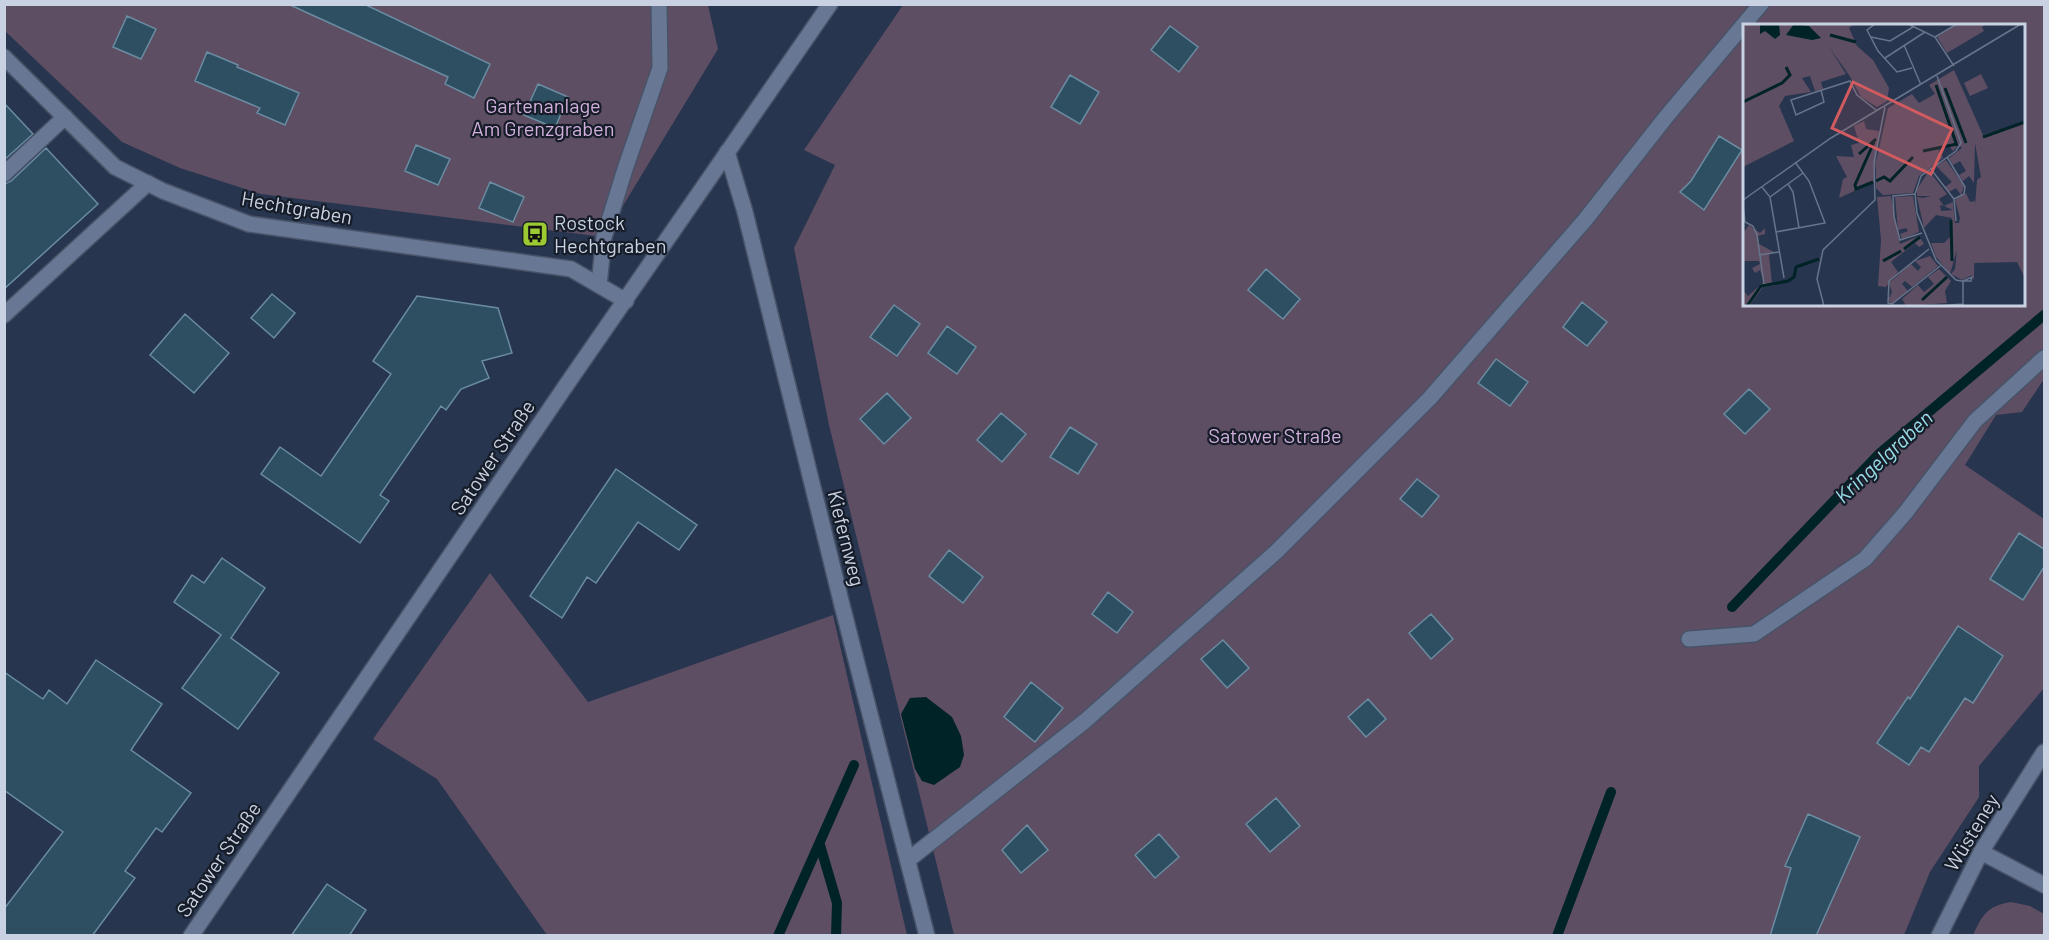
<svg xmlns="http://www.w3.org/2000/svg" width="2049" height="940" viewBox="0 0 2049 940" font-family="Barlow,sans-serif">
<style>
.green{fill:#5e4e63;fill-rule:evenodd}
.water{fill:#002328}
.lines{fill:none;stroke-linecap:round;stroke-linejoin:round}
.stream{stroke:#002328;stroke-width:10}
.building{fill:#2e4e61;stroke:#6a8ca1;stroke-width:1.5}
.lane-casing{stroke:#485368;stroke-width:18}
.street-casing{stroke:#485368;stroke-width:18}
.secondary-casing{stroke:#485368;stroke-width:18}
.lane{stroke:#677794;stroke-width:15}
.street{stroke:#677794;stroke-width:15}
.secondary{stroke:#677794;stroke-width:15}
.labels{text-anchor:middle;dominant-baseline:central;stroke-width:4.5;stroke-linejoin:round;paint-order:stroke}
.park-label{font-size:20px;fill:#d2b0dd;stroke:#161d29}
.street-label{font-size:20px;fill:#c9d2e2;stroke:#161d29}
.poi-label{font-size:20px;fill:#c9d2e2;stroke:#161d29;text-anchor:start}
.water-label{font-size:21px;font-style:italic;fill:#96dde7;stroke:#161d29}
.inset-river{fill:none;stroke:#002328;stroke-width:3}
.inset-road{fill:none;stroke:#68748a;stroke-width:1.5}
.view{fill:#d25b60;fill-opacity:0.15;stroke:#d25b60;stroke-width:3}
.inset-edge{fill:none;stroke:#c9d2e2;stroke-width:3}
</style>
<rect width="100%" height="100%" fill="#27354f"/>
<path class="green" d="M4 5H708L718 49 604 237 261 194 180 168 122 142 5 31Z
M903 5H2044V379L2022 412 1996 415 1965 465 2044 519V688L1979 766V797L1930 872 1904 935H954L829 425 794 248 835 165 804 150ZM1744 26H2024V304H1744Z
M490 573 588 702 833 615 907 935H547L437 779 373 739Z
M2011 902 2030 906 2044 914V935H1973C1983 914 1987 906 2011 902Z"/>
<path class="water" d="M926 697 952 717 961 736 964 755 960 767 934 785 922 781 915 769 901 714 910 698Z"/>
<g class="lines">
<path class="stream" d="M1732 607 1880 453 2044 315
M820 845 837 903 836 936
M778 936 854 765
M1557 936 1611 792"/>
</g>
<path class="building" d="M288 4H364L490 64 474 98 445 84 448 77Z
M127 16 156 29 141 59 113 47Z
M1170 26 1198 47 1179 72 1151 50Z
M207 52 238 65 237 67 299 93 285 125 257 113 260 108 195 81Z
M1070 75 1099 92 1080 124 1051 107Z
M538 84 568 97 555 128 524 115Z
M4 103 33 134 4 160Z
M1719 136 1742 150 1704 210 1680 192 1691 181Z
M416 145 450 159 438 185 405 171Z
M46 148 98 204 4 289V184L11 181Z
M490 182 524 197 513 222 479 208Z
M1266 269 1300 299 1283 319 1248 290Z
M272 294 295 313 274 338 251 318Z
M417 296 498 308 512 353 482 361 489 378 461 389 446 410 441 406 380 495 389 501 360 543 261 474 280 447 321 476 391 374 373 361Z
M1582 302 1607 322 1587 346 1563 327Z
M894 305 920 324 897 356 870 337Z
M185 314 229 353 194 393 150 355Z
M947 326 976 347 957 374 928 353Z
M1496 359 1528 382 1510 406 1478 383Z
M1749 389 1770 409 1745 434 1724 414Z
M887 393 911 418 884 444 860 419Z
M1001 413 1026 434 1002 462 977 440Z
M1070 427 1097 444 1078 474 1050 457Z
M616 469 697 525 679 550 638 522 596 583 587 577 562 618 530 596Z
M1417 479 1439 496 1422 517 1400 499Z
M2019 533 2044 549V567L2023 600 1990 579Z
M949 550 983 577 963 603 929 576Z
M222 558 265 588 231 638 279 673 238 729 182 688 221 635 174 602 192 575 204 583Z
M1108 592 1133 612 1117 633 1092 614Z
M1431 614 1453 639 1431 659 1409 633Z
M1958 626 2003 656 1973 703 1965 698 1929 752 1921 747 1909 765 1877 743 1908 697 1910 699Z
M1223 640 1249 668 1227 688 1201 659Z
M96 660 162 704 131 750 191 793 162 832 156 828 125 871 135 878 92 936H4V909L63 832 4 790V672L43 699 49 690 67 704Z
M1031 682 1063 708 1035 742 1004 717Z
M1368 699 1386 719 1366 737 1348 717Z
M1276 798 1300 826 1270 852 1246 824Z
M1808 814 1860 837 1816 936H1770L1791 868 1785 866Z
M1027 825 1048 850 1021 873 1002 850Z
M1159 834 1179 857 1155 878 1135 855Z
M327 884 366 910 349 936H291Z"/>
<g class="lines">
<defs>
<path id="lane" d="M4 174 65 117
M599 285 604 237 625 169 660 68 659 4
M4 315 148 183
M1689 639 1754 634 1865 559 1906 512 1975 421 2044 358
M908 860 1085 721 1276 552 1430 398 1585 220 1666 117 1761 4"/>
<path id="street" d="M4 57 115 167 163 191 249 224 571 269 626 301
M727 152 745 212 843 609 927 936
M1981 852 2044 885
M1939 936 1981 852 2044 752"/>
<path id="secondary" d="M191 936 567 384 830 4"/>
</defs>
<use href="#lane" class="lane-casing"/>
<use href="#street" class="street-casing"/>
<use href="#secondary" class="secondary-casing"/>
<use href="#lane" class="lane"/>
<use href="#street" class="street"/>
<use href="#secondary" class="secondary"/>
</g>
<defs>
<symbol id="bus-square" viewBox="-11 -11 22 22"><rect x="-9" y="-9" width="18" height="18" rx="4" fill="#9cca32" stroke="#161d29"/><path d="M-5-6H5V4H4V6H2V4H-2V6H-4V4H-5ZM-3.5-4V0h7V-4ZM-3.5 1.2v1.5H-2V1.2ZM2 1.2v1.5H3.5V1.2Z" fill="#111"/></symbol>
</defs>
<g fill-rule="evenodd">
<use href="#bus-square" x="520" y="219" width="30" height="30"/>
</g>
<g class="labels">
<g class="park-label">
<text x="543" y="105">Gartenanlage<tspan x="543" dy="23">Am Grenzgraben</tspan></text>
<text x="1275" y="435">Satower Straße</text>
</g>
<g class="street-label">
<text transform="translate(297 207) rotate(10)">Hechtgraben</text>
<text transform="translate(492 457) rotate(-56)">Satower Straße</text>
<text transform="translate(847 538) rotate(76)">Kiefernweg</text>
<text transform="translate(1971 832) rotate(-59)">Wüsteney</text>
<text transform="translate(218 859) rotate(-56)">Satower Straße</text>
</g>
<g class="poi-label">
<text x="554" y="222">Rostock<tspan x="554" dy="23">Hechtgraben</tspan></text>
</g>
<g class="water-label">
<text transform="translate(1883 456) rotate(-43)">Kringelgraben</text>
</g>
</g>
<g transform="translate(1743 24)">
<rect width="282" height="282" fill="#27354f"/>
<path d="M0 0H111L106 4 114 22 130 36 146 64 144 77 134 83 118 73 106 51 86 23 103 50 78 58 80 65 72 67 67 52 59 54 68 68 42 72 36 82 51 117 0 143ZM215 0H243L239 3 241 7 204 29 194 13ZM211 46 240 111 282 98V254L274 238 231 239V195L234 156 238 153 232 119 231 159 226 152 220 157 216 151 223 147 217 137 210 141 206 134 219 124 216 121 210 127 206 122 195 125 200 134 176 152 170 169 140 171 133 164V138L145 84 169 70 176 79 192 70 186 61ZM238 50 245 64 227 72 221 59ZM121 97 123 105 136 107 131 158 96 174 100 155 104 153 93 132 111 133 108 121 116 119 111 102ZM203 136 221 162 218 171 213 164 206 168 202 163 209 158 193 142ZM186 147 204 170 196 175 201 182 197 181 198 187 210 186 201 182 210 178 212 199H216L217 194 212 176 223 169 227 178 232 177 231 256 229 251 219 256 208 250 212 245 214 226 207 250 193 233 188 219H201L207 213 209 194 193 191 181 204 174 173 180 174 188 172H174V165ZM148 172 157 220 176 212 181 220 176 223 172 219 148 238 155 248 143 263 135 262 138 216 134 173ZM170 172 176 208 159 215 157 210 165 207 163 204 155 206 152 173ZM6 201 17 209 22 204V210L15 212 16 220 31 228 26 231 29 259 33 261 20 263 6 282H0V266L5 272 21 258 17 246 12 249 9 244 17 240 16 237H0V209ZM187 232 195 242 169 263 162 257 159 260 165 267 149 280 145 276 149 268 146 259 168 240 175 247 178 243 172 237ZM196 245 208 257 202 267 204 279 163 282 159 275 175 261 181 268 191 260 185 253Z" fill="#5e4e63"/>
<path d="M17 0H36L37 11 32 15 22 7 17 10ZM51 0 66 2 78 14 69 16 43 11Z" fill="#002328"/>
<path class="inset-river" d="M87 11 113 18M193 61 214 122M202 64 223 119M0 78 39 59 47 51 43 43M240 113 282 98M180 127 214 120M116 130 133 115M133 157 141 153 147 157 170 133M130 158 113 165 112 161 131 118M208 196 209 237M161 225 177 213M140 237 158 227M179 276 204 253M4 282 18 262 45 257 51 253 53 243 76 235"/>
<path class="inset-road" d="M132 0 124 6 135 27 154 48 169 44M165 0 192 13 211 42M128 13 147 17 170 3M192 13 214 0M161 21 178 61M142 34 182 8M194 52 218 119 213 127 178 152 172 170 174 189 193 236 213 256 218 257H228L229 253 220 257M78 66 81 78 53 91 48 76 107 57 114 71 133 86M204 133 222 163 221 170 211 175M187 144 211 175 213 197M45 160 50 168 56 204M19 163 27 173 41 254M172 170 150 172 151 193 157 216 179 209M27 173 60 149M0 176 88 114 278 0M0 182 2 198 10 202 14 211 21 260M33 208 82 199 66 157 52 138M186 225 146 257 145 279 149 280 197 242M16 231 36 228M220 281V257M81 282 74 255 80 226 132 176 131 138 142 83M194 282 220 280"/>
<path class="view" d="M110 58 209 105 188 150 89 104Z"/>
<rect width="282" height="282" class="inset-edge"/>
</g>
<rect width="2049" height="940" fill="none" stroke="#c9d2e2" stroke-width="12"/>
</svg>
